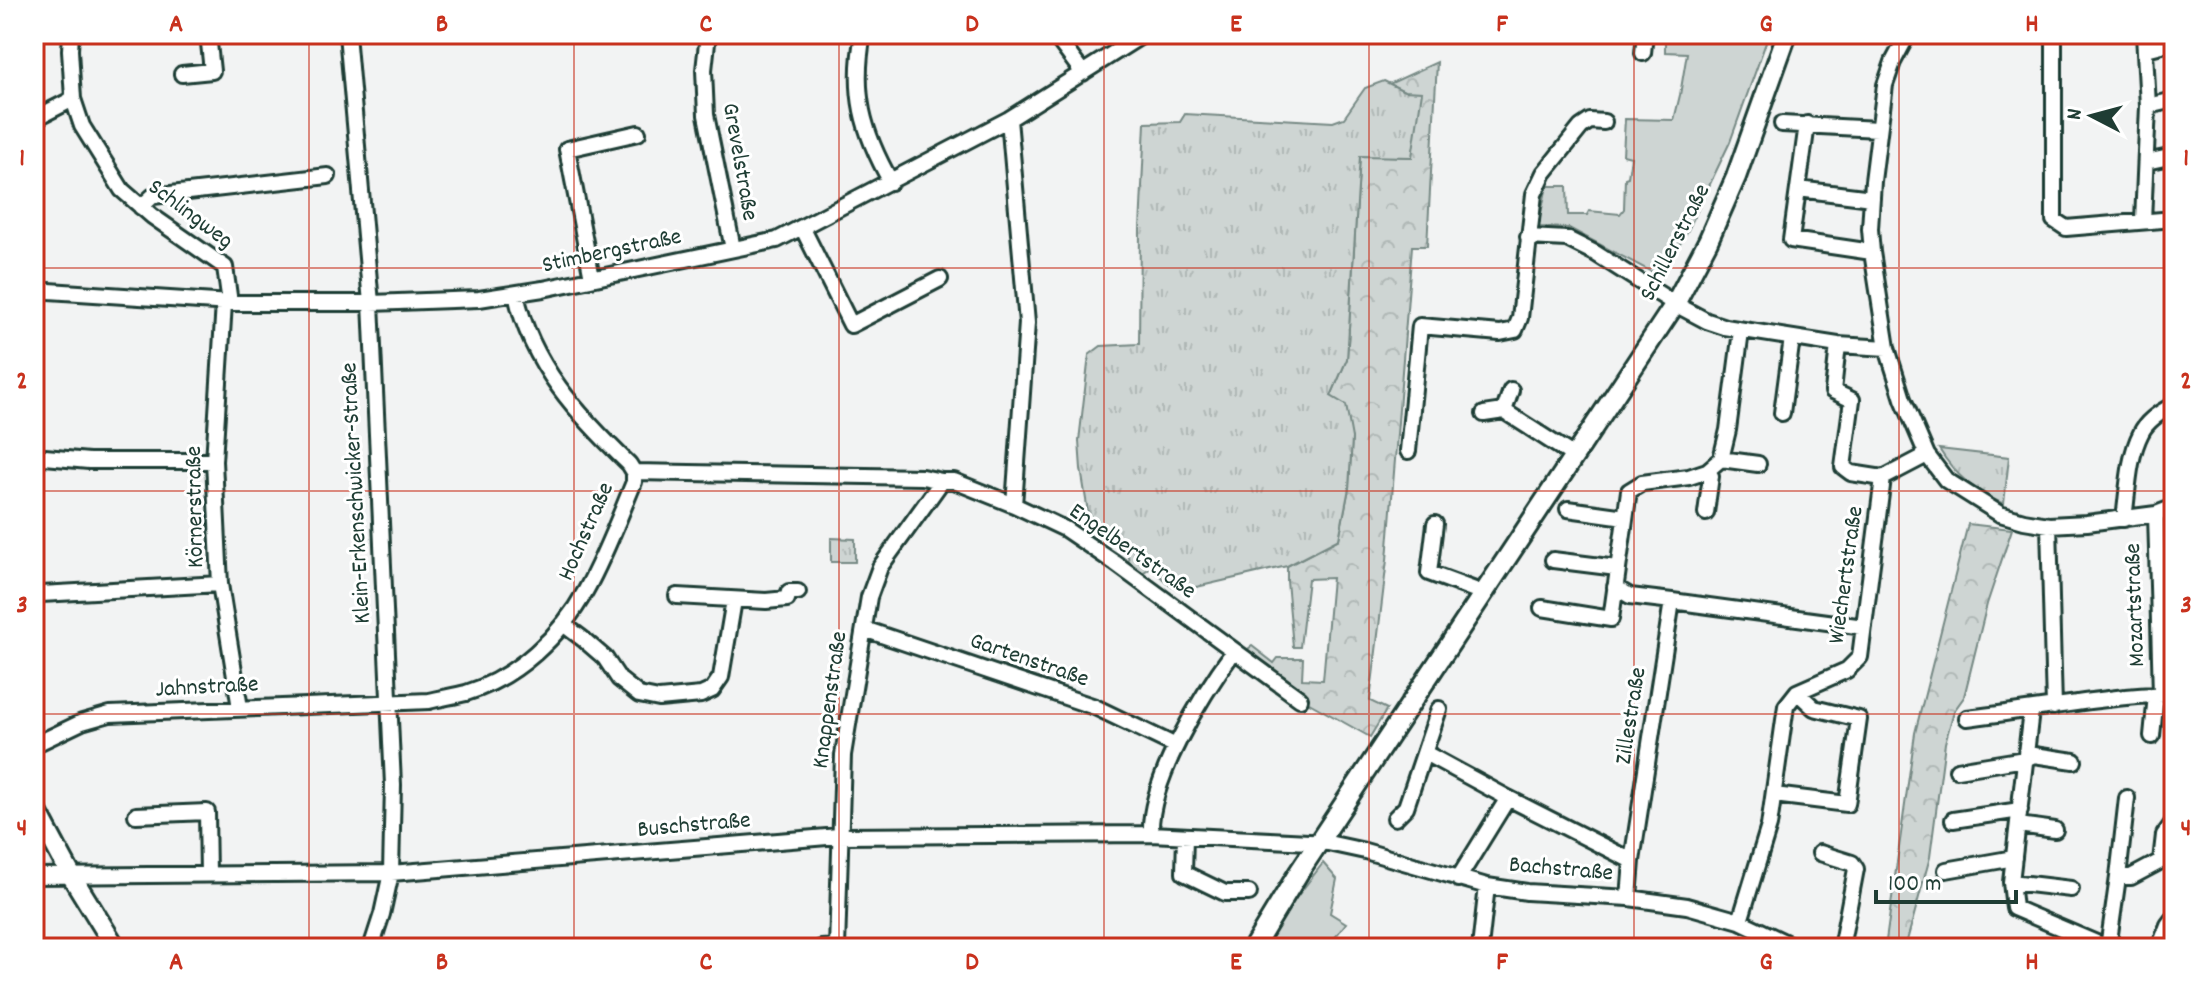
<svg xmlns="http://www.w3.org/2000/svg" width="2208" height="982" viewBox="0 0 2208 982" font-family="Dekko,sans-serif">
<style>
.green{fill:#ced5d3;stroke:#768984;stroke-width:2}
.forest{fill:url(#forest-crowns);stroke:#768984;stroke-width:2}
.park{fill:url(#park-tufts);stroke:#768984;stroke-width:2}
.lines{fill:none;stroke-linecap:round;stroke-linejoin:round}
.minor-casing{stroke:#1f3d34;stroke-width:20}
.major-casing{stroke:#1f3d34;stroke-width:24}
.minor{stroke:#fff;stroke-width:14}
.major{stroke:#fff;stroke-width:18}
.grid{fill:none;stroke:#c8321e;stroke-width:2;stroke-opacity:0.55}
.labels{text-anchor:middle;dominant-baseline:central;stroke-width:6;stroke-linejoin:round;paint-order:stroke}
.street-label{font-size:24px;fill:#1f3d34;stroke:#fff}
.neatline{fill:none;stroke:#c8321e;stroke-width:3}
.grid-label{font-size:26px;text-anchor:middle;font-weight:bold;fill:#c8321e}
</style>
<defs>
<pattern id="forest-crowns" width="20" height="18" patternUnits="userSpaceOnUse" patternTransform="scale(2)"><rect width="20" height="18" fill="#ced5d3"/><path d="M2 6a3 3 0 1 1 6 0M12 15a3 3 0 1 1 6 0" fill="none" stroke="#b0b8b6"/></pattern>
<pattern id="park-tufts" width="24" height="20" patternUnits="userSpaceOnUse" patternTransform="scale(2)"><rect width="24" height="20" fill="#ced5d3"/><path d="M3 7l-1-3M5 7V3M7 7l1-3M15 17l-1-3M17 17v-4M19 17l1-3" fill="none" stroke="#b0b8b6"/></pattern>
</defs>
<rect width="100%" height="100%" fill="#f2f3f3"/>
<filter id="ink" filterUnits="userSpaceOnUse"><feTurbulence type="fractalNoise" baseFrequency=".0125" numOctaves="2"/><feDisplacementMap in="SourceGraphic" scale="16" xChannelSelector="R" yChannelSelector="G"/><feConvolveMatrix kernelMatrix="1 2 1 2 8 2 1 2 1" color-interpolation-filters="sRGB"/></filter>
<g filter="url(#ink)">
<path class="green" d="M1665 34H1769L1730 142 1688 230 1661 277 1569 228 1538 227 1547 186H1567L1568 215H1587L1589 211 1620 214 1624 209 1625 178 1628 177 1631 157 1623 155 1625 119 1674 120 1680 95 1687 53 1665 52Z
M1323 863 1337 879 1330 913 1346 923 1327 948H1262L1273 928Z"/>
<path class="forest" d="M1437 62 1427 246H1412L1387 560 1370 701 1387 709 1370 737 1302 699 1245 651 1252 646 1274 663 1278 658H1303L1302 679 1323 680 1332 578 1308 579 1300 647H1293L1287 581V566L1339 539 1349 488 1352 438 1331 396 1347 359 1360 155 1412 157 1404 91 1389 84Z
M1968 524 2012 529 1987 604 1964 697 1954 711 1945 743 1930 857 1905 948H1885L1915 733Z"/>
<path class="park" d="M1384 81 1404 91 1422 92 1412 157 1360 156 1347 359 1331 396 1346 405 1352 438 1349 488 1339 539 1287 566 1188 589C1170 590 1163 579 1152 567L1142 573 1129 564 1128 555 1104 534 1088 512 1081 469 1079 441 1089 355 1101 346 1139 344 1140 229 1145 123 1180 122 1185 114 1333 122 1344 118 1365 88Z
M1939 449 2009 457 2004 504C1975 492 1955 475 1939 449Z
M831 538 855 539V562H831Z"/>
<g class="lines">
<defs>
<path id="minor" d="M71 34 70 50 73 99 82 126 122 190 152 216 225 267 230 303
M347 34 371 303 393 785 391 873 382 914 371 948
M708 34 704 70 706 115 733 249
M863 34C852 92 862 131 891 182
M1054 34 1083 73
M1908 34 1893 62 1885 85 1873 181 1870 229 1872 252 1887 348 1903 399 1927 455 1946 480 2000 514 2024 521 2049 525 2087 523 2156 514 2174 507
M2054 34V220L2066 228 2174 219
M2146 49 2174 42
M1643 53 1645 34
M182 74 212 71 208 34
M2148 106 2174 100
M34 119 73 99
M1009 119 1027 323 1014 505
M1782 124 1878 129
M1807 124 1791 240 1872 252
M2146 162 2174 156
M1798 189 1872 198
M141 207 153 196 328 176
M2143 221 2148 106 2144 34
M802 227 851 325 940 279
M1528 237 1567 239 1595 253 1675 304 1707 321 1725 327 1838 345 1887 348
M592 278 567 149 638 133
M34 290 230 303H371L479 299 543 289 777 240 1009 119 1144 34
M224 303 214 461 220 584 240 708
M1838 345 1833 391 1852 400 1843 467 1851 473 1883 478
M1511 390 1504 411 1574 456
M1782 413 1792 338
M1484 414 1504 411
M1408 451 1420 326 1500 333 1515 330 1520 318 1534 194 1544 173 1581 127 1590 121 1604 122
M34 456 89 461H214
M1721 459 1758 464
M634 472 922 477 942 481H954L1014 505 1065 529 1115 563 1300 699
M1568 509 1625 517
M1706 513 1711 476 1707 471
M2156 514 2161 694
M2124 519C2128 491 2128 458 2141 433 2147 420 2162 411 2174 405
M1435 524 1429 573 1483 593
M2049 525 2054 707
M1553 560 1617 568
M1615 587 1630 596 1672 601 1632 861 1629 898
M34 596 41 594 220 584
M677 596 766 601 787 599 789 592H798
M1672 601 1864 627
M1542 608 1611 619 1629 491 1642 483 1689 477 1707 471 1721 459 1728 430 1741 331
M563 624 583 639 605 658 619 679 639 695 659 699 701 695 712 690 721 677 734 600
M864 629 1095 707 1176 746
M2031 711 2011 882 2014 908 2108 948
M1967 718C2036 710 2104 696 2174 694
M2152 736 2156 695
M34 745 82 722 110 714 429 701C441 698 454 696 466 693 516 678 561 636 586 590 605 556 619 518 634 482V472L629 464C579 416 531 365 516 294
M1425 753 1508 798 1632 861
M1957 770 2025 759 2034 755 2074 761
M1774 795 1847 804 1859 719 1814 708 1797 692
M136 815 207 812 208 874
M1395 818 1406 807 1439 709
M1953 820 2020 810
M2018 825 2055 830
M1151 834C1148 781 1203 693 1234 651
M1185 836 1184 873 1225 893H1249
M1820 853 1852 863 1856 869 1841 948
M1946 870 2014 858
M34 876 391 873 839 836 1151 834 1328 843 1365 851 1487 886 1527 892 1629 898 1687 906 1740 921 1797 948
M2118 877 2127 798
M1458 879 1508 798
M2011 882 2071 889
M1740 921 1769 826 1786 706 1797 692 1847 670 1860 657 1883 478 1927 455
M821 948 837 947
M837 948 843 755 869 597 880 567 942 481
M1344 948H1347
M1379 948H1390
M1480 948 1487 886
M2108 948 2118 877H2131L2161 861 2164 835 2174 821
M2159 948 2168 925 2174 917"/>
<path id="major" d="M34 806 71 875 116 948
M1253 948 1299 872 1675 304 1708 241 1736 177 1787 34"/>
</defs>
<use href="#minor" class="minor-casing"/>
<use href="#major" class="major-casing"/>
<use href="#minor" class="minor"/>
<use href="#major" class="major"/>
</g>
</g>
<path class="grid" d="M309 34V948M574 34V948M839 34V948M1104 34V948M1369 34V948M1634 34V948M1899 34V948M34 268H2174M34 491H2174M34 714H2174"/>
<g class="labels">
<g class="street-label">
<text transform="translate(739 162) rotate(80)">Grevelstraße</text>
<text transform="translate(190 215) rotate(37)">Schlingweg</text>
<text transform="translate(1676 243) rotate(-63)">Schillerstraße</text>
<text transform="translate(612 252) rotate(-12)">Stimbergstraße</text>
<text transform="translate(357 493) rotate(-93)">Klein-Erkenschwicker-Straße</text>
<text transform="translate(196 507) rotate(-91)">Körnerstraße</text>
<text transform="translate(587 532) rotate(-66)">Hochstraße</text>
<text transform="translate(1132 552) rotate(35)">Engelbertstraße</text>
<text transform="translate(1847 575) rotate(-82)">Wiechertstraße</text>
<text transform="translate(2136 605) rotate(-92)">Mozartstraße</text>
<text transform="translate(1029 661) rotate(19)">Gartenstraße</text>
<text transform="translate(207 688) rotate(-3)">Jahnstraße</text>
<text transform="translate(831 700) rotate(-82)">Knappenstraße</text>
<text transform="translate(1632 716) rotate(-81)">Zillestraße</text>
<text transform="translate(694 826) rotate(-5)">Buschstraße</text>
<text transform="translate(1561 870) rotate(5)">Bachstraße</text>
</g>
</g>
<rect width="2208" height="982" fill="none" stroke="#fff" stroke-width="88"/>
<g transform="translate(2092 116) rotate(276)" stroke="#ffffff" stroke-width="6" paint-order="stroke">
<path d="M0-6L14 30L0 20L-14 30Z" fill="#1f3d34"/>
<text y="-12" font-size="22" font-weight="bold" text-anchor="middle" fill="#1f3d34">N</text>
</g>
<path d="M1876 890v12h140v-12" fill="none" stroke="#1f3d34" stroke-width="4"/>
<text x="1888" y="890" font-size="24" fill="#1f3d34" stroke="#ffffff" stroke-width="6" paint-order="stroke">100 m</text>
<rect x="44" y="44" width="2120" height="894" class="neatline"/>
<g class="grid-label">
<text x="176" y="31">A</text>
<text x="442" y="31">B</text>
<text x="706" y="31">C</text>
<text x="972" y="31">D</text>
<text x="1236" y="31">E</text>
<text x="1502" y="31">F</text>
<text x="1766" y="31">G</text>
<text x="2032" y="31">H</text>
<text x="22" y="165">1</text>
<text x="2186" y="165">1</text>
<text x="22" y="388">2</text>
<text x="2186" y="388">2</text>
<text x="22" y="612">3</text>
<text x="2186" y="612">3</text>
<text x="22" y="835">4</text>
<text x="2186" y="835">4</text>
<text x="176" y="969">A</text>
<text x="442" y="969">B</text>
<text x="706" y="969">C</text>
<text x="972" y="969">D</text>
<text x="1236" y="969">E</text>
<text x="1502" y="969">F</text>
<text x="1766" y="969">G</text>
<text x="2032" y="969">H</text>
</g>
</svg>
